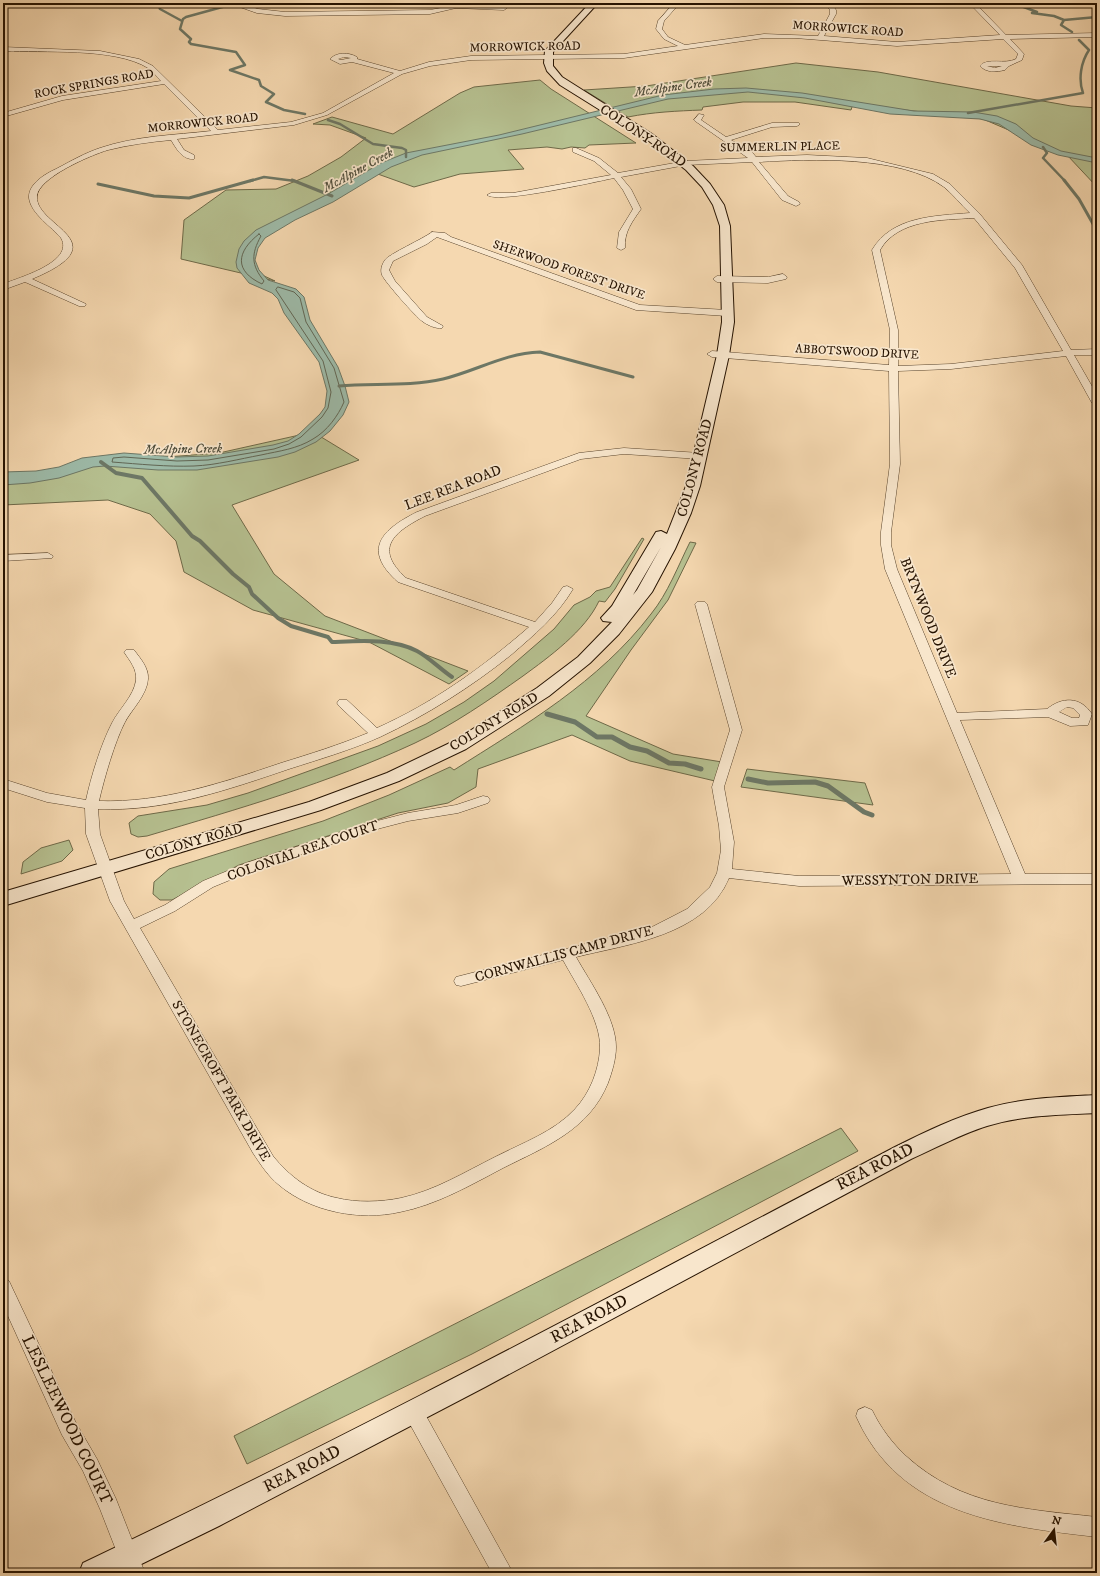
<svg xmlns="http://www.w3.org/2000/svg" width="1100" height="1576" viewBox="0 0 1100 1576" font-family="'IM FELL DW Pica',serif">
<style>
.green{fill:#b6c090;stroke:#6e6948}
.water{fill:#9dbaa8;stroke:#6d7765}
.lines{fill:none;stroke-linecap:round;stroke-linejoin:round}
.shore{stroke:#616654;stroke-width:1}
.stream-far3{stroke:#6d7765;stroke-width:2.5}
.stream-far2{stroke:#6d7765;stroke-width:3}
.stream-far1{stroke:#6d7765;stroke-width:4}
.stream{stroke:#6d7765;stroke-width:5}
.street-casing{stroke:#59442c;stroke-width:1}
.secondary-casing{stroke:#251200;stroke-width:2}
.street{fill:#f8e6cc;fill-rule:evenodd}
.secondary{fill:#f8e6cc;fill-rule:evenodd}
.labels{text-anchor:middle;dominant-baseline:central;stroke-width:3.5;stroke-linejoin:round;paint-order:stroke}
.far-street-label{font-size:12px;fill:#251200;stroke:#f8e6cc}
.far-water-label{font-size:13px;font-style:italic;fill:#4f4d3b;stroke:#f8e6cc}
.street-label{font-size:14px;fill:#251200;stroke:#f8e6cc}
.near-street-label{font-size:17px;fill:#251200;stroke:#f8e6cc}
</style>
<rect width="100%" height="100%" fill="#f5d8b0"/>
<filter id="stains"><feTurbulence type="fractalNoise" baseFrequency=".005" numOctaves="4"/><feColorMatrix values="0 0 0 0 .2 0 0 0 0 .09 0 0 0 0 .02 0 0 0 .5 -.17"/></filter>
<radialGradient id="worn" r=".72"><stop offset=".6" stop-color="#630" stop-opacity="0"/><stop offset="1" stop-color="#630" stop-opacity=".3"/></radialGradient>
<path class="green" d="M796 63 878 72 1071 106 1097 108V187L1067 155 983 119 853 104 851 110 795 102H743L703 107 702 110C677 111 653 112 628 117L584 90 646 86Z
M540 80 551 89 636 143 589 145 585 148 571 147 562 149 547 147 508 150 524 169 460 174 414 187 375 173 252 238 249 269 275 281 181 259 184 220 226 190 276 189 308 176 341 157 366 138 330 125 313 124 332 117 393 134 460 93 474 87Z
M313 432 359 460 232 505 274 574 325 616 468 671 449 684 369 642 253 610 184 572 176 541 150 514 108 500 3 505V478L114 461 219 453Z
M642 538 644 539 615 589 605 602 599 601C585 631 549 657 523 676 489 700 453 725 415 743 329 783 238 809 147 836L138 837 131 834 129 823 138 816 207 805 248 793 378 746 426 724 464 702 494 681 554 629 574 605 590 597 596 591 610 587Z
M690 542 696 543 668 600 631 650 586 716 673 754 722 762 715 781 630 761 572 735 478 769 476 787 448 803 398 813 239 865 172 900H160L153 894 154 882 169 869 323 821 389 795 450 767 454 770C525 725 599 682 651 614 668 593 678 566 690 542Z
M747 769 865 783 873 805 741 787Z
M69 840 73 850 62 861 21 874 23 862 41 848Z
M841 1128 858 1151 472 1354 247 1464 234 1436Z"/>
<path class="water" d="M746 88 802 93 914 111 973 112 997 116 1016 124 1033 138 1061 151 1097 158V163L1058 155 1031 145 999 124 980 119 890 114 805 98 748 92 668 99 522 134 422 155 391 167 333 202 295 220 265 238 258 248 255 260 259 270 268 280 296 289 304 297 310 320 338 367 345 386 349 402 343 415 330 431 316 442 295 452 278 457 197 470H158L105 466 93 467 59 478 30 483 3 485V472L36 471 59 467 82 458 124 453 177 457 208 456 273 445 288 441 299 434 320 414 325 407 327 391 319 362 284 313 278 299 272 293 249 283 237 268 236 262 239 249 244 241 256 230 328 194 381 163 406 153 499 135 663 95 714 89Z"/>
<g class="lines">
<path class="shore" d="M259 234 261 236C251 254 251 265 264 281L262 284C234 271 236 252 259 234Z
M278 287 294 292 300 298 306 322 334 368 344 402C338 416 327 431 313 439 297 449 279 451 261 455 239 459 217 465 194 466 167 467 139 464 112 462L113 458 124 457 177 461 208 460 274 449 289 444 301 437 322 417 328 408 331 392 323 361 276 290Z"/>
<path class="stream-far3" d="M163 3 159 6 160 9 182 21
M1027 3 1021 6 1037 12 1032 13 1054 16 1064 20 1097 17
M226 6 186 17 183 19 180 29 191 39 189 42 191 44 236 52 245 65 230 70 259 80 261 86 274 94 266 102 284 110 305 114
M1064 20 1061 25 1072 32
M968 113 1083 93C1078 79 1081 62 1089 50L1079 40
M328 120 340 124 373 144 402 148 406 150V157
M1043 147 1047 153 1043 158 1065 181
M250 181 264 177 295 181"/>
<path class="stream-far2" d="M292 180 332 196
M1064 180 1079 199 1097 231
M98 184 154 196 189 198 253 180
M339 386C373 383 409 387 443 379 476 371 505 353 540 352L633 377"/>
<path class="stream-far1" d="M101 462 116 473 142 478 192 536 200 541 233 574 249 587 252 594 278 618 291 626 328 637 332 642C359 641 392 638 417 651 430 658 440 669 452 677"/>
<path class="stream" d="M547 714 575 722 597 737H612L630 747 647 751 669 763 685 764 701 769
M748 779 768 783 815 782 828 786 864 812 872 815"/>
<defs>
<path id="street" d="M229 3H238L258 9 285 12 430 10 446 7 457 3 504 6 507 8 504 10 456 8 430 14 285 16 257 13Z
M674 3H680L664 21 662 29 668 37 685 45 764 34 818 36 830 14V10L825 3H831L836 10V14L824 36 897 42 1000 35 969 3H975L1006 35 1097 33V37L1010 39 1024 54 1022 60 1009 66 1005 70C996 72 987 73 980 66 987 57 1005 65 1016 59L1018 54 1003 39 897 46 795 38H764L624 58 471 60 430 66 402 74 327 115 294 125 177 139 184 150 194 155V159C182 160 176 148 171 140 149 142 128 145 108 150 91 155 37 178 37 197 36 227 121 242 32 279L86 304 85 306H79L25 282 3 290V284C18 278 75 262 61 238 52 227 31 214 29 198 28 184 45 174 56 169 71 161 85 153 100 148 135 136 175 135 211 131L164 84 63 100 3 117V113L62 96 161 81C157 77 153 71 148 68 114 47 43 53 3 51V47L100 51 139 59 153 66 218 130 291 122 323 113 394 73 352 62 340 64 330 59C337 52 348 52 357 57V59L400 71 429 62 471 56 624 54 678 46 664 39 656 29 658 21ZM344 57 351 58 341 60 338 59ZM987 66H1002L995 68Z
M699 114 704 115 701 120 726 137 772 123H799V125L797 126 772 127 731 140 752 152 756 157 807 155 867 158 933 174 950 184 979 213 1022 265 1071 350 1097 349V355H1074L1097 395V406L1092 403 1066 356 951 369 898 371 900 464 891 532V545L897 569 957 713 1047 709C1062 697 1080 696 1092 714L1088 725 1070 726 1048 717 960 720 1025 874H1097V884L799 886 729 878C705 936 628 944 576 957 590 982 616 1018 616 1047 616 1059 612 1072 608 1083 589 1130 545 1147 503 1168 471 1185 436 1205 400 1212 360 1221 311 1212 279 1185 268 1176 261 1165 253 1153L110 901 86 834 85 808 47 802 3 788V779L47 793 86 800C91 777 101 744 112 723 119 709 134 696 136 680 137 669 130 661 124 652L126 650H134C140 658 149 668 148 679 147 695 132 709 125 722 115 741 104 779 99 801 162 803 222 783 281 763 310 754 339 745 368 733L339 706 337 703 339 700H347L377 728C433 703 483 667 529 627L398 582C362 550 381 530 417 512L579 453 624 448 700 453 705 456 700 459 624 454 581 459 425 516C394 532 373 548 406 578L535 622 552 603 563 587 567 586 573 589C557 616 534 635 511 655 471 687 427 715 380 737 351 750 320 759 289 769 227 790 164 812 98 809L100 834 124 901 134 919 165 905 203 881 249 862 377 821 408 813 456 805 483 796 488 797 490 800 488 803 458 813 408 821 381 828 259 868 213 887 175 911 140 928 273 1156C289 1176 311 1193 337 1198 356 1203 382 1202 401 1198 434 1191 465 1172 495 1157 522 1143 554 1132 575 1109 590 1093 599 1070 600 1048 601 1020 576 984 563 960L461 986 456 985 454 981 456 977 652 927 687 909 710 887 717 873 721 850 719 826 712 787 730 730 695 604 697 602H705L707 604 742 730 724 787 734 842 732 869 799 876 1011 874 885 569 881 545V532L890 464 889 371 712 357 707 354 712 351 889 365 890 330 872 250C892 216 935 216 970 213 961 205 953 194 944 187 901 155 811 159 759 162L788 196 799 202 800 204 796 206 782 200 752 162 686 165 621 177 631 189 641 209C632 222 624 232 625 248L621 250 617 248 619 232 633 209 623 190 614 178C595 182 498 204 487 195L491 193H513L611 175 594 161 573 152V148H576L599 158 618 173 686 161 748 158 695 121 694 120ZM974 218 1015 268 1063 351 951 364 898 366V330L880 250C898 219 942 220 974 218ZM1067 707 1073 708 1080 715 1079 718H1072L1059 712Z
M432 232 445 233 451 237 640 305 727 310 731 313 727 316 636 310 437 237 427 244 393 261 389 270 395 281 427 317 443 326 442 328C436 329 427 325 422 321 416 317 385 282 382 275 380 270 382 264 385 260 389 254 423 239 432 232Z
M783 274 787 277 786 279 768 283 717 282 713 279 717 276 768 277Z
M48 553 53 556 52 558 3 561V555Z
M3 1278 9 1281 76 1423 97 1459 116 1499 145 1573H125L100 1509 83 1471 62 1435 3 1305Z
M413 1402 420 1405 513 1573H492L406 1417 404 1411 406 1405Z
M865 1407 872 1410C880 1427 892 1443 906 1456 962 1507 1026 1509 1097 1517V1537C1002 1526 900 1515 856 1416L858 1410Z"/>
<path id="secondary" d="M590 3H598L553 52V66L562 77 652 134 693 166 710 184 724 205 730 226 734 322 729 355 700 486 691 513 675 549 652 592 619 634 590 663 549 696 466 749 399 781 321 810 3 906V892L309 802 387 773 454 741 537 688 578 657 612 622 603 621 601 618 612 606 656 532 661 531 667 534 686 486 717 355 722 322 720 226 713 205 702 187 686 170 645 138 560 85 547 71 544 63 545 51ZM661 547 637 590 633 595Z
M1097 1095V1113C1060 1115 1022 1115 987 1126 961 1134 936 1148 911 1159L485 1387 219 1526 123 1573H79L83 1563C358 1432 626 1288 895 1147 925 1132 956 1117 988 1108 1023 1098 1061 1097 1097 1095Z"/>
</defs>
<use href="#street" class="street-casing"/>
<use href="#secondary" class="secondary-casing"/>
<use href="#street" class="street"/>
<use href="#secondary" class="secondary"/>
</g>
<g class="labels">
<g class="far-street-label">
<text transform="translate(848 29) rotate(4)">MORROWICK ROAD</text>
<text transform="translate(525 47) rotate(-1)">MORROWICK ROAD</text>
<text transform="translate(94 84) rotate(-10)">ROCK SPRINGS ROAD</text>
<text transform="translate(203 123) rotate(-6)">MORROWICK ROAD</text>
<text transform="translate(780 147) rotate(-1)">SUMMERLIN PLACE</text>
<text transform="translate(569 270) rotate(19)">SHERWOOD FOREST DRIVE</text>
<text transform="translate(857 352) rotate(3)">ABBOTSWOOD DRIVE</text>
</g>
<g class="far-water-label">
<text transform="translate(673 87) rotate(-8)">McAlpine Creek</text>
<text transform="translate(358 170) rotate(-29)">McAlpine Creek</text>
<text transform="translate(183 449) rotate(-1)">McAlpine Creek</text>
</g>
<g class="street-label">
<text transform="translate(643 136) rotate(34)">COLONY ROAD</text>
<text transform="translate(695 468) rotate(-75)">COLONY ROAD</text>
<text transform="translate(453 488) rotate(-21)">LEE REA ROAD</text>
<text transform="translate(928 618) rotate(68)">BRYNWOOD DRIVE</text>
<text transform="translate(494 722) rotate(-31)">COLONY ROAD</text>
<text transform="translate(194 842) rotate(-16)">COLONY ROAD</text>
<text transform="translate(303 851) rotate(-19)">COLONIAL REA COURT</text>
<text transform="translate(910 880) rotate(-1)">WESSYNTON DRIVE</text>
<text transform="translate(564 954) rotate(-15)">CORNWALLIS CAMP DRIVE</text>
<text transform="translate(221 1081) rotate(60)">STONECROFT PARK DRIVE</text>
</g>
<g class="near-street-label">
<text transform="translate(875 1167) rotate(-27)">REA ROAD</text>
<text transform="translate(589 1319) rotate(-28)">REA ROAD</text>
<text transform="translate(67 1420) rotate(64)">LESLEEWOOD COURT</text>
<text transform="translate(302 1469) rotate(-27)">REA ROAD</text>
</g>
</g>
<rect width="1100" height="1576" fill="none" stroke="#f5d8b0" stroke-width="16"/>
<rect x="4" y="4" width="1092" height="1568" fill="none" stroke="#251200" stroke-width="2"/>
<rect x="8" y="8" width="1084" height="1560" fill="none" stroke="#251200"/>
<g transform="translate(1054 1530) rotate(15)" stroke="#f8e6cc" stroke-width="3" paint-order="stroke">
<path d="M0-3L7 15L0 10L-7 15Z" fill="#251200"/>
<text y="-6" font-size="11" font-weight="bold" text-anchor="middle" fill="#251200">N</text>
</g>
<rect width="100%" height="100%" filter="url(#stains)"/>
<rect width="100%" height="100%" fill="url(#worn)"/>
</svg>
